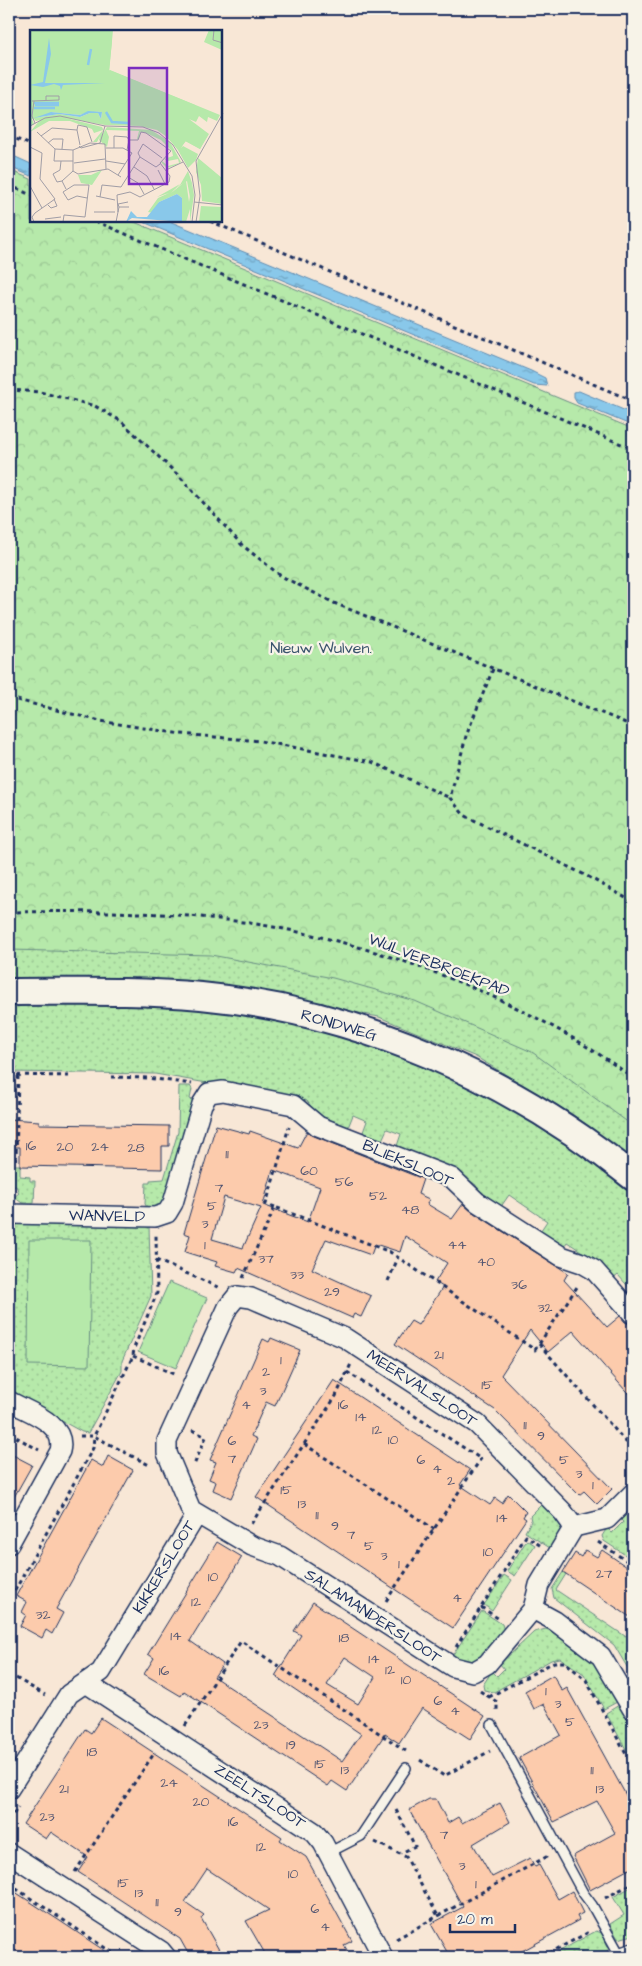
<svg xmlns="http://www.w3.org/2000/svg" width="642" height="1966" viewBox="0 0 642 1966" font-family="'Architects Daughter',sans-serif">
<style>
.grass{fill:url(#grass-dots);stroke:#688c84}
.forest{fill:url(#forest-crowns);stroke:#688c84}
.pitch{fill:#b6e9aa;stroke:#688c84}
.water{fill:url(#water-ripples);stroke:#5d8bb2}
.building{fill:#fccbac;stroke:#1b2f5e;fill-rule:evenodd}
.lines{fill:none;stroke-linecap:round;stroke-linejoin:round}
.lane-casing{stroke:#1b2f5e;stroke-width:12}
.street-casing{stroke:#1b2f5e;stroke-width:22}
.secondary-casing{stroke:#1b2f5e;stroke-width:30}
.path{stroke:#1b2f5e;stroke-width:3;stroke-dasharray:4 4;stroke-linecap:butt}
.lane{stroke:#f7f3e8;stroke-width:9}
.street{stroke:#f7f3e8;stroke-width:19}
.secondary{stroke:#f7f3e8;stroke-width:26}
.labels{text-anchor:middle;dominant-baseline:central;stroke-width:4.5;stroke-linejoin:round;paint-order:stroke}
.number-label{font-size:14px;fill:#535672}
.park-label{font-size:16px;fill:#3a546d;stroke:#f7f3e8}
.street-label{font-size:16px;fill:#1b2f5e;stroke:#f7f3e8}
.inset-river{fill:none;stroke:#89c8ea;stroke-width:2.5}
.inset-road{fill:none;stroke:#a09da6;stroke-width:1}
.view{fill:#7b2cbf;fill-opacity:0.15;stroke:#7b2cbf;stroke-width:2.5}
.inset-edge{fill:none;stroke:#1b2f5e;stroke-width:2.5}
</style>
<defs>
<pattern id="grass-dots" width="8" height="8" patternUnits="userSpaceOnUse" patternTransform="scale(1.25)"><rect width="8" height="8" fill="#b6e9aa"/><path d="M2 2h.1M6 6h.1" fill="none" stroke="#9cc895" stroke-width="1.8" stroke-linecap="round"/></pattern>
<pattern id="forest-crowns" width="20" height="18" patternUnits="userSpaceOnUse" patternTransform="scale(1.25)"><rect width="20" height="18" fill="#b6e9aa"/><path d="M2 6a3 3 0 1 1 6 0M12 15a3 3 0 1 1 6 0" fill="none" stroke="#9cc895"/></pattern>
<pattern id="water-ripples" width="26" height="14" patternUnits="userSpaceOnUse" patternTransform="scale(1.25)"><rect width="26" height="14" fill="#89c8ea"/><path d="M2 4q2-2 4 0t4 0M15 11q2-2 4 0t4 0" fill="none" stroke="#6fa3c1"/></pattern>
</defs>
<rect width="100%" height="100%" fill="#f8e7d6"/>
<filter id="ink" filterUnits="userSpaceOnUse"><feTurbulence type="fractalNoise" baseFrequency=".02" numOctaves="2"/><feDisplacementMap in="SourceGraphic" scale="10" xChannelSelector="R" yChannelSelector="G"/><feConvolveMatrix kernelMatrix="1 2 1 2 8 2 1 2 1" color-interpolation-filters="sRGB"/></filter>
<g filter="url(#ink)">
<path class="grass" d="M9 864 633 1020V1159L572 1114 476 1057 379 1017 264 994 9 980Z
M9 1003C49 1003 89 1004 130 1005 150 1005 170 1004 190 1006 352 1023 508 1087 633 1191V1292L618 1275 612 1280 583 1255 584 1253 567 1242 561 1251 539 1233 547 1221 509 1195 500 1208 478 1194 476 1185 455 1171 396 1149 401 1134 387 1129 382 1140 363 1132 367 1121 353 1115 347 1130 321 1120 307 1101 300 1099 155 1074 9 1072Z
M179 1086H190L192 1089 190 1099 197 1102 163 1203 155 1207H147L145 1204 146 1183H150V1180L164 1179 178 1132Z
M13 1165H20V1176L30 1177V1181H35L34 1203H22L14 1197 19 1193 16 1186 10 1187V1168Z
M18 1223 149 1226 151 1296 122 1361V1371L88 1433 82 1432 9 1392 10 1236Z
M543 1503 562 1525V1529L550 1548 525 1532 531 1521 530 1516Z
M633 1505V1560L604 1541 602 1536 607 1528 612 1533 623 1522 618 1517Z
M527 1540 535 1545 515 1576 507 1571Z
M563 1572 566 1574 556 1590 625 1636 633 1632V1677L614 1645 554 1598 552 1589Z
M504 1575 512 1580 492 1611 484 1605Z
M482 1611 502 1624 504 1631 477 1663 464 1666 452 1656Z
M546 1629 556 1633 592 1660 617 1702 604 1709 584 1674 560 1658 551 1660 494 1692 484 1690 483 1685 492 1671 497 1676 504 1669 500 1664 534 1632Z
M619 1705 633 1731V1762L606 1713Z
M633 1886V1935L618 1939 610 1924 624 1915 613 1897Z
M596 1931 602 1933 609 1949 600 1957H586L581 1951 569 1957H549Z"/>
<path class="forest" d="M9 170 31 179V221H132L633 429V1126L532 1052 415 1001 333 978 211 955 9 950Z"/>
<path class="pitch" d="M29 1240H91L89 1366 28 1365Z
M169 1282 207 1298 176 1368 138 1352Z"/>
<path class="water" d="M9 154 31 164V176L9 167Z
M141 221H169L531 371 545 378 547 386 534 385Z
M579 391 633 414V426L577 403 574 398V392Z"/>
<path class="building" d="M9 1119 39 1121V1124L169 1126V1146H162V1169L20 1166V1147H9Z
M216 1125 249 1134 250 1131 298 1148 307 1131 314 1136 423 1179 418 1194 429 1199 427 1204 452 1219 463 1204 471 1211 568 1273 564 1280 607 1327 620 1316 625 1322 633 1325V1399L573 1331 548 1352 530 1330 501 1375 612 1489 597 1504 584 1491 579 1495 495 1410 395 1344 411 1321 418 1325 443 1287 435 1282 447 1263 405 1236 400 1252 375 1244 371 1255 326 1239 312 1269 371 1296 361 1317 354 1314 352 1318 238 1268 236 1272 215 1266 217 1262 185 1252 190 1235 184 1233ZM273 1170 320 1187 308 1222 263 1205ZM224 1197 261 1208 243 1248 212 1239Z
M271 1338 300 1350 275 1406 266 1402 251 1436 257 1439 231 1498 213 1490 216 1482 209 1479 216 1462 210 1460 263 1339 269 1342Z
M334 1380 470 1470 460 1485 490 1505 495 1498 502 1503 508 1494 526 1512 523 1517 526 1519 453 1628 256 1497Z
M9 1453 32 1465 9 1506Z
M108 1456 133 1470 56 1609 63 1613 52 1634 46 1630 42 1638 20 1626 26 1615 22 1612 27 1602 16 1596 91 1460 103 1467Z
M217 1542 242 1557 190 1641 223 1664 214 1677 342 1761 361 1734 275 1676 301 1635 294 1631 313 1602 485 1716 470 1739 422 1708 399 1743 385 1734 347 1791 332 1781 328 1786 184 1691 181 1696 144 1674 154 1658 148 1654ZM345 1657 375 1677 358 1704 327 1685Z
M585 1550 597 1557 602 1550 633 1571V1619L563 1572 575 1553 581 1557Z
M553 1675 562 1691 567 1688 633 1808V1867L590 1890 573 1856 615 1833 597 1801 554 1822 519 1758 561 1735 544 1704 534 1709 525 1691Z
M101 1718 282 1837 280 1840 306 1857 352 1941 344 1945 351 1957H267L246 1921 269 1910 207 1869 185 1902 204 1915 201 1918 223 1957H190L180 1939 78 1872 88 1857 51 1832 46 1839 23 1824 85 1729 91 1733Z
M429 1799H436L448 1823 458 1817 462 1823 500 1803 510 1822 473 1844 492 1877 530 1858 535 1867 539 1865 558 1899 572 1891 583 1913 577 1916 579 1920 511 1957H450L431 1924 463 1907 409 1810Z
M9 1888 60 1921 114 1957H18L9 1951Z"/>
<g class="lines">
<defs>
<path id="lane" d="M492 1725 583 1893 592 1905 621 1957
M328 1853 361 1836 406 1768"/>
<path id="street" d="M9 1214 155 1217 167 1213 173 1203 202 1104 209 1093 223 1091 293 1105 318 1126 452 1178 477 1202 561 1256 582 1263 594 1270 633 1314
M9 1401C28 1412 67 1423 60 1451L9 1544
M574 1527 563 1512 477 1424 345 1338 251 1298 237 1296 228 1307 167 1441V1453L191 1510 252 1546 280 1556 453 1667 473 1672 487 1664 533 1609 539 1585 574 1527 607 1519 633 1493
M533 1609 555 1621 601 1656 633 1710
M86 1683 314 1832 323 1843 383 1957
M9 1789 69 1694 101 1672 197 1514
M9 1853 161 1951 166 1957
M622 1957 633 1953"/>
<path id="secondary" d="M9 992C73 992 137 990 201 996 359 1011 511 1078 633 1177"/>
</defs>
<use href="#lane" class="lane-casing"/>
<use href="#street" class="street-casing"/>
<use href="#secondary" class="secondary-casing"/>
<path class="path" d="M9 136 31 145
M9 185 31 195
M95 221 633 449
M210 221 633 401
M9 390 40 392 95 406 121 421 180 477 242 545 281 576 334 603 633 726
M493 669 466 736 450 798 464 815 587 876 633 902
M9 698 100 721 181 734 260 741 372 762 450 798
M9 912C85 911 160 911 235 921 368 938 526 998 633 1078
M9 1075 72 1076
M111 1077 148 1078 192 1084
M9 1161H16L18 1075
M275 1207 266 1204 289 1127
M156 1260 220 1288
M243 1278 275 1207 390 1252 535 1350 579 1284
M388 1281 398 1258
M539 1344 633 1450
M133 1356 176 1375
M347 1372 481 1459
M192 1430 206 1437 194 1465
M9 1433 39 1450
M80 1436H94L133 1356 134 1348 157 1293 156 1235
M304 1444 434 1529
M251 1524 336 1396 351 1364
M598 1542 633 1565
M9 1592 13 1594 93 1448 94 1436 151 1466
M386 1601 482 1457
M481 1607 499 1619
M456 1647 526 1536 541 1546
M9 1674 45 1695
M480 1691 497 1702V1710
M489 1697 554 1662H565L586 1680 633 1767
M185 1726 241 1641 409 1753
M420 1760 444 1776 490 1751
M396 1810 415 1846 401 1853
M9 1821 18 1807
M375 1842 406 1857 438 1916
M75 1872 155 1752
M9 1884 119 1957
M605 1898 633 1883
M396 1939 548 1856
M542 1957 591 1931"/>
<use href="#lane" class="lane"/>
<use href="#street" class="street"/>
<use href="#secondary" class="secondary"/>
</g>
</g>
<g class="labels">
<g class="number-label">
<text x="31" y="1146">16</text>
<text x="65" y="1147">20</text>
<text x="100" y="1147">24</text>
<text x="136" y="1148">28</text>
<text x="227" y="1154">11</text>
<text x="309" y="1171">60</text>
<text x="344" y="1182">56</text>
<text x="219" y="1188">7</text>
<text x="378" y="1196">52</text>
<text x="212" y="1206">5</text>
<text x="410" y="1210">48</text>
<text x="205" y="1224">3</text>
<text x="205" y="1245">1</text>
<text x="457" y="1245">44</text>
<text x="266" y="1259">37</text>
<text x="486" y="1262">40</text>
<text x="297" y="1275">33</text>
<text x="519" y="1285">36</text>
<text x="332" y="1292">29</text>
<text x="545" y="1308">32</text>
<text x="439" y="1355">21</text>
<text x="281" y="1360">1</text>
<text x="266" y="1372">2</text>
<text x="487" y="1385">15</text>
<text x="263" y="1391">3</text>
<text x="246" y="1405">4</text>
<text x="343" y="1405">16</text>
<text x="361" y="1417">14</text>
<text x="525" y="1425">11</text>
<text x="377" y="1430">12</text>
<text x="541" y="1436">9</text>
<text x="393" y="1440">10</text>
<text x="232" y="1441">6</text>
<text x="232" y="1459">7</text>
<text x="421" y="1460">6</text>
<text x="564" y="1460">5</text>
<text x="437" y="1469">4</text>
<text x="579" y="1474">3</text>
<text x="451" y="1481">2</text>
<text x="593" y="1485">1</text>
<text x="286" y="1490">15</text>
<text x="302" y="1504">13</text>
<text x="317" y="1515">11</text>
<text x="502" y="1518">14</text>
<text x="335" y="1526">9</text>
<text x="351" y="1535">7</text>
<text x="369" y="1546">5</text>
<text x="488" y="1552">10</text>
<text x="384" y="1556">3</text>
<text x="399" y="1564">1</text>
<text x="604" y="1574">27</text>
<text x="213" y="1577">10</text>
<text x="457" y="1598">4</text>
<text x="196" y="1602">12</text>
<text x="43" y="1615">32</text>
<text x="176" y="1636">14</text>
<text x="344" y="1638">18</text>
<text x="374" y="1659">14</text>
<text x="390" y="1670">12</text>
<text x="164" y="1671">16</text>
<text x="406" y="1680">10</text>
<text x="546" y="1691">1</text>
<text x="438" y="1701">6</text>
<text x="558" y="1704">3</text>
<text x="455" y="1711">4</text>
<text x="570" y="1722">5</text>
<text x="261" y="1725">23</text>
<text x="291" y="1745">19</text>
<text x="92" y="1752">18</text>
<text x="320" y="1764">15</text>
<text x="345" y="1770">13</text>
<text x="592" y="1770">11</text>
<text x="169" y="1783">24</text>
<text x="64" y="1789">21</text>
<text x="600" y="1789">13</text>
<text x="201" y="1802">20</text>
<text x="47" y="1817">23</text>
<text x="233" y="1822">16</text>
<text x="444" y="1835">7</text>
<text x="261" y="1847">12</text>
<text x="462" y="1866">3</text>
<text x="293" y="1874">10</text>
<text x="123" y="1883">15</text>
<text x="476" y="1884">1</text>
<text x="139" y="1893">13</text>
<text x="157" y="1902">11</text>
<text x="315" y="1909">6</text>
<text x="178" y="1912">9</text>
<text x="325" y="1927">4</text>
</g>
<g class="park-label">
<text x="321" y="648">Nieuw Wulven.</text>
</g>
<g class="street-label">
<text transform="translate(439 965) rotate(21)">WULVERBROEKPAD</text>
<text transform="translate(339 1025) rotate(16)">RONDWEG</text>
<text transform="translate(408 1163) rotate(23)">BLIEKSLOOT</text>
<text transform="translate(107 1216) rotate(1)">WANVELD</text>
<text transform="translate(422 1388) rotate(33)">MEERVALSLOOT</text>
<text transform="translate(164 1567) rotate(-59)">KIKKERSLOOT</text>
<text transform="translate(373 1616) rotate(33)">SALAMANDERSLOOT</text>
<text transform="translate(260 1796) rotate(33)">ZEELTSLOOT</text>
</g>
</g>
<g transform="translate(30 30)">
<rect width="192" height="192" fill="#f8e7d6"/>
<path d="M1 0H83L79 43 80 40 190 85 187 91 178 87 177 92 169 86 166 92 159 89 179 104 170 119 155 111 151 118 153 116 168 124 166 130 158 138 148 120 137 107 127 100 109 96 75 95 36 88 72 97 73 99 72 105 77 97 121 100 140 112 151 132 146 135 137 138 131 132 132 131 138 136 149 133 148 129 138 131 134 129 143 126 142 121 131 110 116 103 110 102 109 109H107L109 101 76 100 79 107 77 117 69 110 70 106 67 112H63L73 100 64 103 62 99 40 91H19L0 102 10 90 6 91 2 87 5 72 30 71 31 66 16 65 15 70H4L9 66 5 65 1 86 4 94 0 97V55L3 54 0 51 4 50 7 35 0 25 8 21 12 4ZM14 4 34 6V15L36 6 79 14 77 51 27 53H75L73 55H5ZM83 44 122 60 118 71 103 60H81ZM81 62 102 63 119 76 150 89 151 96 145 104 119 91 88 87 78 77ZM56 63 75 64 73 76 55 78ZM35 64 54 66 52 80 34 78ZM135 65 162 76 156 90 131 77ZM58 81 72 82 71 89 68 83H60L50 87 29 84 4 88 21 82 50 85ZM168 128 192 148V174L172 171 171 155 166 142ZM72 140 62 155 51 153 48 145H61ZM156 151 159 172 162 153 164 165 160 192V179L156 192H152V168L147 164 129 172 123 183 118 182 128 168 139 163 127 167 150 154 141 163ZM171 176 192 177V192H169Z" fill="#b6e9aa" fill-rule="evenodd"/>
<path d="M0 0H21V3L82 11 79 40 165 75 156 95 177 106 170 119 156 111 149 120 130 100 111 94H83L76 82 70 81 51 84 23 82 0 90ZM179 0H192V20L174 12ZM158 141 162 153 161 173 157 151 140 162 150 155Z" fill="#b6e9aa"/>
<path d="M19 8 21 24 15 53H75L33 55 31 60 30 56 24 54 13 57 0 55 13 52ZM58 81 72 82 71 89 68 83H60L50 87 29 84 4 88 21 82 50 85ZM147 164 152 168V192L102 188 96 192 101 181 107 187H117L129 172Z" fill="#89c8ea"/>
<path class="inset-river" d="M58 35 61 19M4 73H29M5 75H29M4 78H25M76 82 82 92 98 93"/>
<path class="inset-road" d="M184 0 183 10 193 13M16 70V66H29V70M2 71 29 70M4 71 2 86 5 93M0 96 15 88 30 86 75 96 113 97 129 103 143 115 162 146 165 165 162 192M47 100 48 95 57 97 62 112M47 100 50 115M7 102 25 119M11 106 22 98 47 100M18 113 23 109H33L32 119M70 113 75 96M49 116 51 118 70 113M0 117 12 123 10 149 25 169 5 183 2 187 4 192M76 118H93L102 123 88 145M84 118V106L97 107 99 110M25 119 24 131H43M25 119 43 120M43 120 60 113 75 114 76 139M97 120 99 110H108L111 102 116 103 141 121 130 133M110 127 126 137 130 134M31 131 30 140 23 144 27 152 32 151M76 131 95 134M44 133 75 129M104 137 117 146 124 159M128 140 135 154M136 140 153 132M43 141 48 144 78 139 91 147M43 141V120M98 147 108 153 114 164M0 156 12 178M91 157 110 127 108 123 113 114 132 128M36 159 32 151 43 141M66 166 85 170M70 167 72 155 91 157M98 172 88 174 89 177H99M164 172 193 175M18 175 21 178 27 176 24 169M64 182H85M88 182 87 165 100 162 110 167 139 152 140 146 130 133M15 189 31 187M33 192 34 185 55 187 59 155H44L33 162 38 170 47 166 57 168M86 192 89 177M166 192 170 166 166 131 193 83"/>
<path class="view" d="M99 38H137V154H99Z"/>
<rect width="192" height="192" class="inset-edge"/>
</g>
<rect width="642" height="1966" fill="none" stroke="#f7f3e8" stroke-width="30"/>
<rect x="15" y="15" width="612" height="1936" fill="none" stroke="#1b2f5e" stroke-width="2" filter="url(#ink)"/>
<path d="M450 1924v8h65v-8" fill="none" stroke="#1b2f5e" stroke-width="2.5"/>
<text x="457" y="1924" font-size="15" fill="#1b2f5e" stroke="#f7f3e8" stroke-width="4" paint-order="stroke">20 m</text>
</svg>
